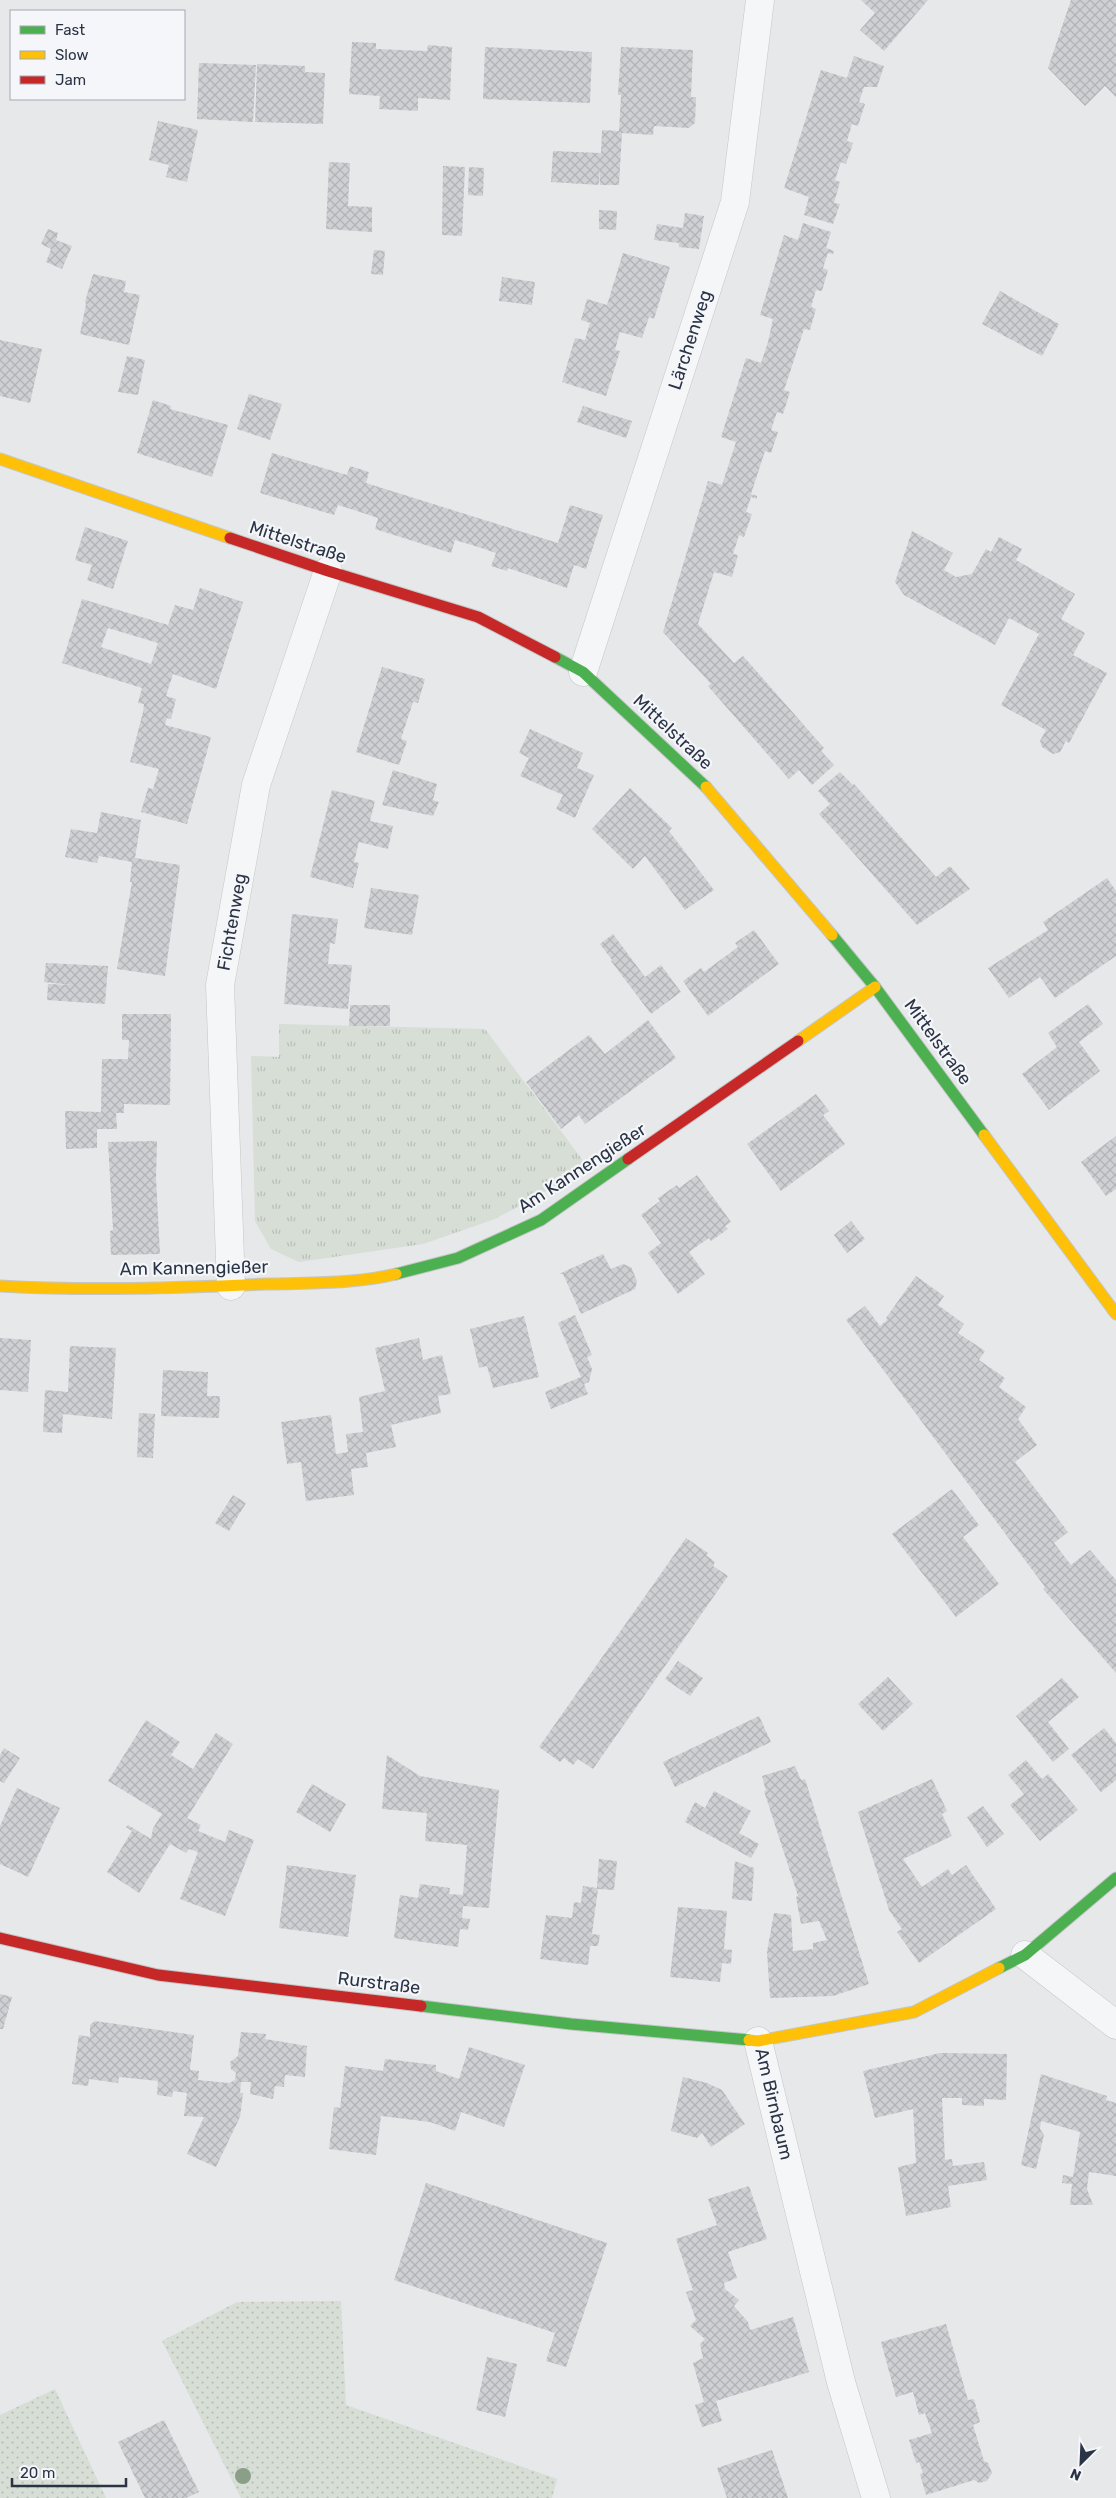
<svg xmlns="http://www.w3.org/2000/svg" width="1116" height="2498" viewBox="0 0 1116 2498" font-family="Rubik,sans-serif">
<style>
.grass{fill:url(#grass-dots)}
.park{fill:url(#park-tufts)}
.building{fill:url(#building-cross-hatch);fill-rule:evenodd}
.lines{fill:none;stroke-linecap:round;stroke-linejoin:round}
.street-casing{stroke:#c4c6c8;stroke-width:29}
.fast-casing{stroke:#c4c6c8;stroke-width:13}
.slow-casing{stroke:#c4c6c8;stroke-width:13}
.jam-casing{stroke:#c4c6c8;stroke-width:13}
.street{stroke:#f5f6f7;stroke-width:28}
.fast{stroke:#4caf50;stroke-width:11}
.slow{stroke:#ffc107;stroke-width:11}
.jam{stroke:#c62828;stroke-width:11}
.tree{fill:#8a9e88}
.labels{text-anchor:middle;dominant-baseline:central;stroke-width:4.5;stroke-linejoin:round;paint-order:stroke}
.street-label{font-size:18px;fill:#2b3445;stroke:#f4f6f9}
</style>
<defs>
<pattern id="grass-dots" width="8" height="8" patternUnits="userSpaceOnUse" patternTransform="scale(1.25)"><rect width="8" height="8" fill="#d6ded6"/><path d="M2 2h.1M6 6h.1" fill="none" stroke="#b8bfb9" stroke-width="1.8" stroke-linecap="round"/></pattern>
<pattern id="park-tufts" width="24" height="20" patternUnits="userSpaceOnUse" patternTransform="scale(1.25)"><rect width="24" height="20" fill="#d6ded6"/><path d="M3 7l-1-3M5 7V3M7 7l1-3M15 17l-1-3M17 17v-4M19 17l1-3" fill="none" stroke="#b8bfb9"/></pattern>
<pattern id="building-cross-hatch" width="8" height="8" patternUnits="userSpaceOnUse" patternTransform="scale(1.25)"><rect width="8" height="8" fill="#ced0d3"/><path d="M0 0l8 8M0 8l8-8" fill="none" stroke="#b1b3b6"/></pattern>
</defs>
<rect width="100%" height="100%" fill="#e6e8ea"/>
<path class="grass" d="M341 2301 346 2405 557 2479 552 2498H241L162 2341 237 2302Z
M55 2389 106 2498H0V2415Z"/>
<path class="park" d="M279 1024 485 1029 584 1162 561 1183 495 1219 423 1244 299 1262 271 1249 255 1221 251 1056 279 1057Z"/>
<path class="building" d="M861 0H928L884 51 860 30 875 13Z
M1071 0H1116V97L1105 86 1085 106 1048 68Z
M352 42 376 43V49L427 51 428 45 452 47 450 100 418 98V111L399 110 379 109 380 96 349 94Z
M485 47 592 52 590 103 483 99Z
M621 47 693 50 691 97H696L695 123 689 128 654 126 653 135 622 133 619 185H600V168L599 185 551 182 553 151 601 153 602 130 619 131 621 95H618Z
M854 56 884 66 877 87H864L859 102 865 104 858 126 852 124 847 141 853 143 846 164 841 162 835 180 840 182 834 203 840 204 833 224 804 215 809 197 784 188 821 70 847 78Z
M199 63 256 65 253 122 197 119Z
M257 64 305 66V72L325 73 323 124 255 122Z
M158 121 198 130 187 182 166 177 169 165 149 160Z
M329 162 350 163 348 206 372 207V232L326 229Z
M443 166 465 167 462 236 442 235Z
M469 167 484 168 483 196 468 195Z
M599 210 617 211 616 230 599 229Z
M685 213 704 216 699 249 679 247V243L654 240 657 224 683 228Z
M803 223 831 232 826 248 834 251 833 254 828 253 823 268 828 270 822 291 816 290 811 307 816 309 810 330 804 329 790 372 784 390 790 392 783 414 777 412 771 430 778 432 771 453 765 451 751 494 757 496V499L751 497 746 512 752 514 744 537 739 535 733 554 738 555 732 577 714 572 698 624 734 663 743 656 824 748 821 751 834 765 812 785 799 770 789 779 708 686 711 684 663 632 708 481 722 485 736 442 721 437 746 358 761 363 768 342 773 319 760 315 784 235 798 240Z
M48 229 58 233 56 240 72 246 62 269 46 262 51 249 41 244Z
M374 250 385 251 383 275 371 274Z
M623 253 670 267 654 319 649 317 642 338 620 332 615 350 620 351 606 396 562 382 575 338 585 340 590 323 581 320 587 299 607 305Z
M93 274 126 281 124 292 140 295 129 345 80 334 86 304 85 302Z
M502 277 535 282 532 305 499 301Z
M1000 291 1059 324 1042 356 982 324Z
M0 340 42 349 30 403 0 396Z
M127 356 145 360 138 395 118 392Z
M249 394 282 404 270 440 237 429Z
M153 400 171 406 170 409 228 425 212 477 137 453Z
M583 406 632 421 626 438 577 422Z
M272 453 347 475 350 466 369 472 363 494 366 483 558 543 570 505 603 515 586 569 574 565 567 588 508 568 507 571 491 566 496 553 475 546 455 540 451 553 375 529 378 518 357 511 338 505 334 515 260 493Z
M85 527 128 541 113 589 87 580 92 565 75 560Z
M912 531 953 553 944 570 956 577 972 574 986 549 991 552 999 537 1022 549 1016 560 1075 594 1061 619 1085 633 1073 655 1107 673 1069 743 1066 741 1060 752 1053 754 1042 747 1040 741 1046 730 1001 705 1039 634 1009 618 995 645 904 595 895 582Z
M200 588 243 602 216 689 173 674 166 696 176 699 171 719 167 718 165 725 211 737 187 824 141 812 148 788 153 789 159 769 130 762 143 712 144 704 138 703 142 688 62 663 82 599 168 625 175 605 193 610ZM108 628 158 643 151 664 101 647Z
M382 667 425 679 418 703 413 702 401 739 407 741 399 765 356 752Z
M530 729 583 753 577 768 594 775 575 818 556 809 563 795 520 776 529 758 519 753Z
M393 770 437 784 433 800 439 802 433 816 382 805Z
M840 772 853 785 854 784 936 877 950 866 970 889 917 925 819 814 830 804 818 791Z
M630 788 672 828 669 831 714 890 685 910 645 856 633 869 592 829Z
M332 790 375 801 370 821 393 826 388 849 359 842 354 862 359 863 353 888 310 877Z
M101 812 141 820 135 858 180 865 165 976 117 969 132 882H130L132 862 99 856 97 863 65 857 71 829 97 833Z
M1107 878 1116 891V956L1055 998 1040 977 1009 998 988 968 1048 930 1043 922Z
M371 888 419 895 412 935 364 928Z
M292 914 338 919 335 944 330 943 328 964 352 965 348 1009 284 1004Z
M754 930 779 964 708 1016 683 981 701 968 704 972 738 947 735 943Z
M613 934 645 977 661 965 681 992 651 1014 611 961 612 960 600 944Z
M46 963 108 966 105 1004 47 1000 48 984 71 985 44 982Z
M1088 1004 1103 1024 1079 1042 1100 1071 1049 1110 1022 1074 1057 1047 1048 1033Z
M350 1005H390V1026H349Z
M122 1014H171L170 1105 124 1104V1113H116L117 1129H97V1148L66 1149 65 1111 101 1112 102 1059H128L129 1040H122Z
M648 1020 676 1058 585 1124 579 1115 561 1129 526 1082 589 1035 605 1054Z
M816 1094 829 1111 823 1115 845 1144 781 1191 747 1144Z
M1116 1136V1189L1106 1196 1081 1162Z
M157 1141 156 1178 160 1254 111 1255 110 1231 113 1230 108 1142Z
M697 1175 731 1222 725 1226 728 1229 711 1241 709 1238 689 1252 705 1274 678 1294 648 1253 661 1243 641 1215 660 1201 658 1198 677 1185 679 1188Z
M851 1221 865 1239 847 1253 834 1235Z
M603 1254 611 1269 623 1264 631 1267 637 1281 635 1289 581 1314 563 1274H559Z
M916 1276 944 1296 938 1305 964 1324 958 1333 985 1351 979 1360 1005 1378 999 1387 1026 1407 1018 1419 1037 1445 1015 1462 1068 1532 1054 1543 1071 1565 1090 1550 1116 1580V1673L1043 1589 1045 1587 846 1320 865 1306 880 1326 887 1320 886 1318Z
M575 1315 592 1355 587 1357 592 1369 589 1382 584 1384 588 1394 551 1409 545 1392 581 1377 558 1323Z
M524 1316 539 1377 493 1388 487 1366 479 1368 470 1329Z
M0 1338 31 1340 28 1392 0 1390Z
M419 1338 423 1360 442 1355 451 1394 438 1396 441 1413 391 1425 396 1447 366 1453 368 1467 351 1469 354 1495 306 1501 301 1462 287 1464 281 1422 331 1415 336 1454 348 1452 346 1434 363 1432 359 1397 385 1391 375 1348Z
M70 1346 116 1348 112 1419 63 1414 62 1433 43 1432 45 1390 68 1392Z
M163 1370 208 1372 207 1396H220L219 1418 161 1416Z
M139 1413 155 1414 153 1458 137 1457Z
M952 1489 979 1525 963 1537 999 1584 956 1617 892 1534Z
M233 1495 246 1503 229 1531 215 1523Z
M686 1538 708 1553 706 1555 715 1562 713 1566 728 1576 593 1769 578 1759 573 1765 564 1758 560 1762 539 1747Z
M678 1661 703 1678 690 1696 665 1679Z
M888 1677 913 1704 883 1731 858 1704Z
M1062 1678 1079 1697 1048 1722 1069 1749 1053 1762 1016 1716Z
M759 1716 771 1742 675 1787 663 1762Z
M146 1720 180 1742 171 1755 193 1769 216 1733 233 1744 187 1818 201 1825 198 1831 225 1842 229 1830 254 1840 225 1916 180 1899 198 1852 189 1849 186 1853 170 1844 139 1893 107 1872 132 1831 126 1827 128 1825 151 1839 153 1828 162 1814 108 1781Z
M1104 1728 1116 1743V1780L1101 1792 1071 1755Z
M4 1748 20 1758 4 1783 0 1781V1755Z
M387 1755 420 1776 499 1790 489 1908 463 1906 462 1918 470 1919 468 1930 460 1929 458 1947 394 1938 400 1895 418 1898 420 1884 450 1888 449 1894 463 1895 467 1845 425 1841 427 1813 382 1809Z
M1026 1760 1042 1779 1048 1774 1078 1810 1040 1841 1010 1805 1024 1794 1008 1775Z
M795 1766 801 1780 805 1779 869 1984 833 1996 770 1998 767 1952 774 1913 791 1915 793 1951 813 1949V1943L827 1940 819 1921 801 1924 796 1897 798 1896 764 1791H766L762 1776Z
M932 1779 947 1811 942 1814 952 1836 903 1859 922 1887 948 1869 952 1875 966 1865 996 1909 919 1963 897 1932 902 1929 889 1910 858 1812Z
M312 1784 346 1804 330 1832 296 1812Z
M17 1788 60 1808 28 1877 0 1864V1826Z
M714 1791 751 1811 739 1833 759 1844 751 1858 685 1822 695 1802 705 1808Z
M983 1806 1004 1834 987 1847 967 1817Z
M599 1859 617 1861 614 1890 598 1889 592 1934 600 1935 598 1946H590L588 1965 540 1959 546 1915 572 1918 574 1902 581 1903 583 1886 597 1888Z
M735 1861 754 1868 752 1901 732 1899Z
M287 1865 356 1875 348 1937 279 1928Z
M678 1907 727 1911 724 1949 732 1950 731 1964 722 1963 720 1982 670 1977Z
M0 1994 12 1997 3 2029H0Z
M95 2021 194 2035 190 2070 199 2071 198 2080 229 2083 235 2080 236 2073 231 2069 230 2062 238 2056 241 2032 266 2034 265 2039 307 2046 305 2077 285 2075 284 2087 275 2086 273 2099 250 2094 251 2082H241L240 2093H243L240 2117 216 2167 187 2154 204 2117 184 2116 187 2093 173 2091 172 2097 157 2095 158 2081 119 2077 118 2083 89 2079 88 2086 72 2084 79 2035 90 2037V2025Z
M469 2047 525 2065 504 2127 461 2112 455 2131 430 2122 381 2116 376 2155 329 2149 334 2107 340 2108 345 2066 383 2071 385 2059 436 2065V2071L459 2079Z
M940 2053 1007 2054 1006 2100 984 2099V2106L962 2105V2098H942L945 2160 952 2159 953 2166 984 2162 987 2180 948 2186 951 2207 906 2216 898 2167 916 2163 913 2109 875 2118 863 2071Z
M1041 2074 1107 2096 1106 2100 1116 2103V2176L1089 2172 1087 2189 1093 2205H1070L1072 2184 1062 2183 1063 2175 1073 2177 1080 2132 1041 2121 1040 2129 1044 2135 1036 2169 1021 2165Z
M683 2077 707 2083 722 2090 745 2124 711 2147 702 2133 697 2138 671 2131Z
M426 2183 607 2243 566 2367 546 2361 555 2333 394 2280Z
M749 2186 767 2239 728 2252 737 2278 724 2283 725 2289 739 2300 734 2306 748 2322 750 2330 793 2317 809 2372 716 2401 722 2421 702 2427 695 2405 704 2402 693 2363 703 2358 700 2344 705 2339 690 2326 696 2320 686 2292 693 2290 676 2239 717 2225 708 2199Z
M946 2324 968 2400 974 2399 980 2422 973 2425 984 2461 988 2463 992 2473 987 2481 979 2483 974 2480 926 2495 920 2474 923 2473 919 2462 916 2463 909 2440 932 2433 925 2413 919 2415 913 2392 896 2397 881 2342Z
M487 2357 517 2364 505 2417 476 2410Z
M164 2420 199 2492 186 2498H145L118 2442Z
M772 2450 788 2498H727L717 2468Z"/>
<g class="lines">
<defs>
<path id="street" d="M583 672 735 202 760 0
M231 1286 220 985 256 785 328 571
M1025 1955 1116 2025
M758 2041 841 2382 876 2498"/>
<path id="fast" d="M555 657 583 672 706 787
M832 935 875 987 984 1135
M396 1274 458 1258 541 1220 628 1159
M999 1968 1025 1955 1116 1878
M421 2006 571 2024 749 2040"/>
<path id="slow" d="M0 459 230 538
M706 787 832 935
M798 1041 875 987
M984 1135 1116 1314
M0 1286C89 1291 179 1288 267 1284 310 1283 355 1284 396 1274
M749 2040 758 2041 914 2012 999 1968"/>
<path id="jam" d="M230 538 328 571 478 617 555 657
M628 1159 798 1041
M0 1938 158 1975 421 2006"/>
</defs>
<use href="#street" class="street-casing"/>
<use href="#fast" class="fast-casing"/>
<use href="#slow" class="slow-casing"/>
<use href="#jam" class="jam-casing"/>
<use href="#street" class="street"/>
<use href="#fast" class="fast"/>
<use href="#slow" class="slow"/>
<use href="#jam" class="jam"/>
</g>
<circle class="tree" cx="243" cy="2476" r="8"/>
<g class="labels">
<g class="street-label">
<text transform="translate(690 340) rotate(-72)">Lärchenweg</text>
<text transform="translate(298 542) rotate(18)">Mittelstraße</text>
<text transform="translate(673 732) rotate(43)">Mittelstraße</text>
<text transform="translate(232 922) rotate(-80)">Fichtenweg</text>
<text transform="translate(938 1042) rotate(54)">Mittelstraße</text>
<text transform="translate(582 1168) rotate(-33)">Am Kannengießer</text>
<text transform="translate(194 1268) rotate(-1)">Am Kannengießer</text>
<text transform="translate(379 1983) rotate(7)">Rurstraße</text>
<text transform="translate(774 2104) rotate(77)">Am Birnbaum</text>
</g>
</g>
<rect x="10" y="10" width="175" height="90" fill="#f4f6f9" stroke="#a4a8b1"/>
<rect x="20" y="26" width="25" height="8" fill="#4caf50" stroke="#a4a8b1"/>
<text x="55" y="35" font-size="15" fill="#2b3445">Fast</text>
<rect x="20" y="51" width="25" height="8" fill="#ffc107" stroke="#a4a8b1"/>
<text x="55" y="60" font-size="15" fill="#2b3445">Slow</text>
<rect x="20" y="76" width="25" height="8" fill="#c62828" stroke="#a4a8b1"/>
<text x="55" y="85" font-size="15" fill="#2b3445">Jam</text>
<g transform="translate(1081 2463) rotate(204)" stroke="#f4f6f9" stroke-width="4" paint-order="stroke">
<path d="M0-4L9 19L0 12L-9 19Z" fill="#2b3445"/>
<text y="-8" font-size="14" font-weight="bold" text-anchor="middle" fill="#2b3445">N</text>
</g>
<path d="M12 2478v8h114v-8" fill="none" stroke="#2b3445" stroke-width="2.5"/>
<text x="20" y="2478" font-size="15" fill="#2b3445" stroke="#f4f6f9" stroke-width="4" paint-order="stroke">20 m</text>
</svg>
